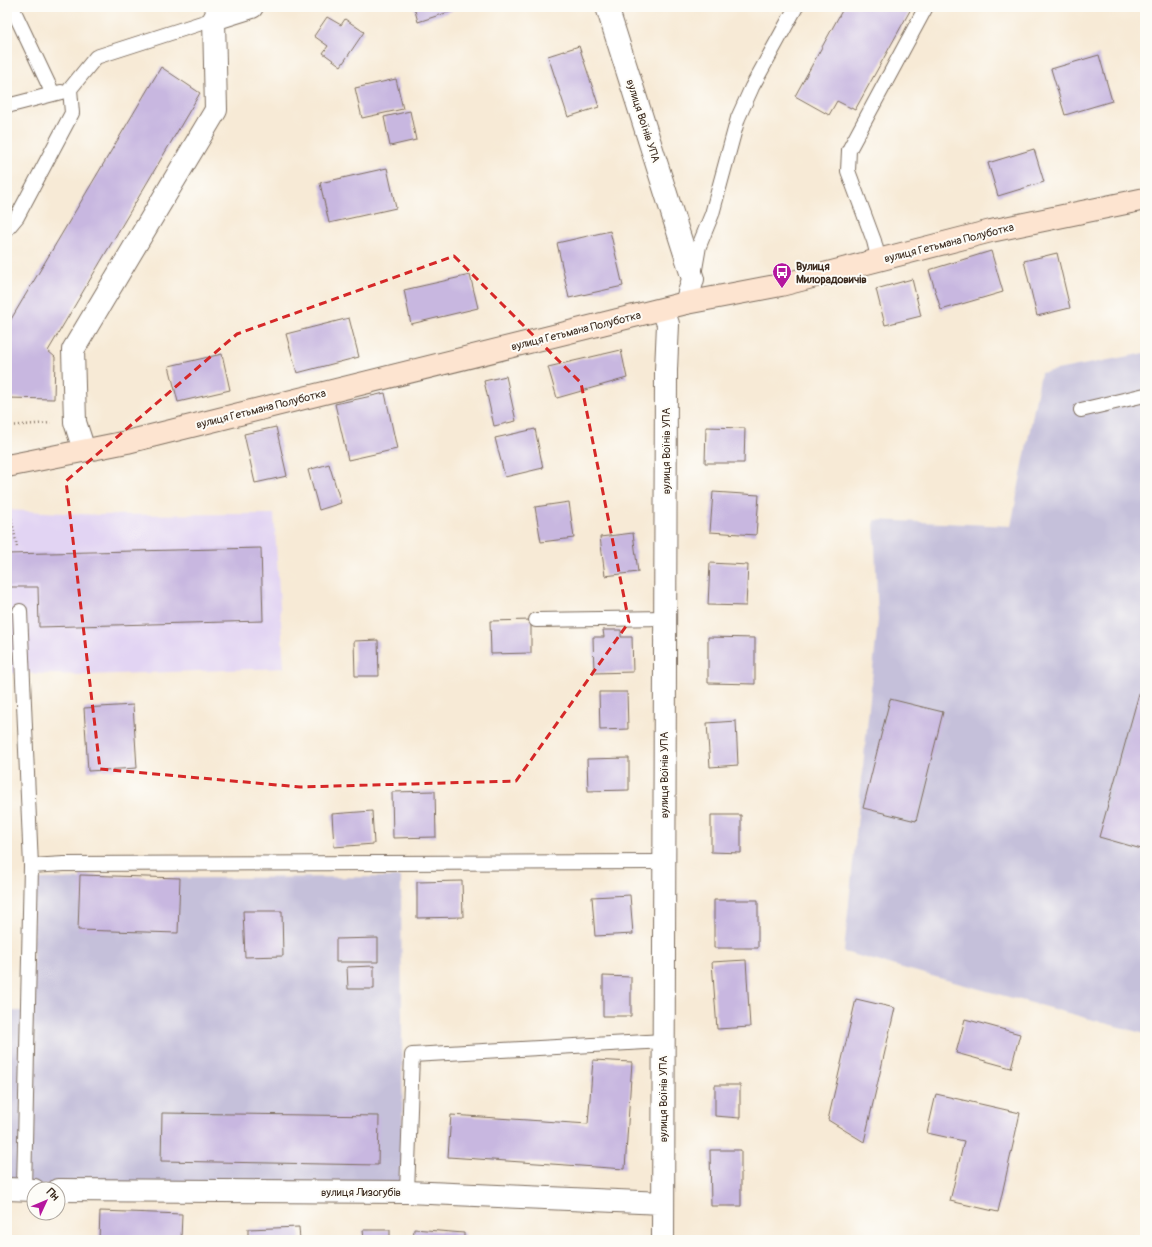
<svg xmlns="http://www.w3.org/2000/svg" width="1152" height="1247" viewBox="0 0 1152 1247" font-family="Pangolin,sans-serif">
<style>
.built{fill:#e2d4f3}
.industrial{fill:#c5c0da}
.building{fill:#c8b7e0}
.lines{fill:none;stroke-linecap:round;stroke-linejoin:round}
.lane-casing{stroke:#7d6d5e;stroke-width:16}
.street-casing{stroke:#7d6d5e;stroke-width:24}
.secondary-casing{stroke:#7d6d5e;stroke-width:24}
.path{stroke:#7d6d5e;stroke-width:2.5;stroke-dasharray:1 3;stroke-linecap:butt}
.lane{stroke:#fff;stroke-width:14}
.street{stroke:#fff;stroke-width:22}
.secondary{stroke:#fde4d0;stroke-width:22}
.marked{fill:none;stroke:#d62828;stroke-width:3;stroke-dasharray:8 5;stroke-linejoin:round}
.labels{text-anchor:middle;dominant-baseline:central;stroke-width:4;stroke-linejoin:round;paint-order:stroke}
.street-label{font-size:11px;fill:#3b2a1e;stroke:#fdfcf7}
.poi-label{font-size:11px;font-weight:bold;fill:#3b2a1e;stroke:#fdfcf7;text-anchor:start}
</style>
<rect width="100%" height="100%" fill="#fdfcf7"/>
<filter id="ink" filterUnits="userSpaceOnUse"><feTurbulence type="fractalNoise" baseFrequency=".025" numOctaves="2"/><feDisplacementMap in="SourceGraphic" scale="8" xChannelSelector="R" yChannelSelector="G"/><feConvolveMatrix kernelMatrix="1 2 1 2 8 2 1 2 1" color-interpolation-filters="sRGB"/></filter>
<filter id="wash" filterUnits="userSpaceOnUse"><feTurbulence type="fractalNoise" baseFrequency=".012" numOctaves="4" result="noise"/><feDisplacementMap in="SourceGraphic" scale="16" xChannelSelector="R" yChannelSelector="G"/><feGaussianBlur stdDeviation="0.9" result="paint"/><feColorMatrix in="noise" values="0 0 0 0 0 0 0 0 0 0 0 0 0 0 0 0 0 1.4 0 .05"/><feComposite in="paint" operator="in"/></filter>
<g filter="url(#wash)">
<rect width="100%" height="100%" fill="#f7ead6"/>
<path class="built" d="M7 510 100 515 274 514 284 668 87 675 7 673Z"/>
<path class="industrial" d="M1145 353V1034L844 952 878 620 874 520 1011 526 1041 373Z
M401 877 403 1183 7 1185V1011H33V879Z"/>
<g id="blocks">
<path class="building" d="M414 7H450L452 11 418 22Z
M844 7H912L855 110 837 101 829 115 795 96Z
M327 17 341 25 345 19 364 32 341 66 323 53 328 46 314 36Z
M579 46 599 107 568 117 548 56Z
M1099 55 1112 101 1065 115 1051 69Z
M161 67 200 93 48 351 55 357 54 399 7 398V326Z
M396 79 403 109 362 118 355 88Z
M410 111 416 140 390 146 384 117Z
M1034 149 1044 182 998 196 988 163Z
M387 168 396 208 329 223 320 183Z
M610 231 623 286 569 298 557 243Z
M991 251 1003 292 941 310 929 270Z
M1057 253 1070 308 1037 316 1024 261Z
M470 275 478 308 411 324 404 290Z
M912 279 921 316 885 325 876 289Z
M349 318 359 357 297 373 286 334Z
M621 350 627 378 557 398 548 367Z
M222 354 230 390 178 402 169 366Z
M506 376 516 421 494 426 484 381Z
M385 393 397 449 348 460 335 404Z
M276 427 287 476 255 483 244 434Z
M706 427 745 428 744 463H705Z
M535 429 543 468 505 477 495 438Z
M329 464 341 503 319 510 308 470Z
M713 492 759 495 756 535 710 532Z
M569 502 574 538 541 542 535 507Z
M633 533 638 572 605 576 600 537Z
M261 548 263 621 39 627 38 587H7V554Z
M710 563 748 565 746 606 708 605Z
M531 620V653L491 654 490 621Z
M603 630H621V637H632L633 672 594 673 593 637H604Z
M708 637 755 638V684L708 683Z
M378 640 379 676H355L354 641Z
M1145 672V850L1099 837Z
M599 692H627L628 729 600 730Z
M890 699 943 712 916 821 863 808Z
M133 705 137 768 88 771 84 708Z
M736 721 738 765 710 767 707 723Z
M629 758V790L588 791 587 759Z
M435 791 436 837 393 838 392 792Z
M372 811 374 844 334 847 332 814Z
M711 815H741V853L711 852Z
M80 875 180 878 178 933 78 930Z
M462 881 463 917 417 918V882Z
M630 895 633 934 595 936 592 897Z
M714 900H758V948H714Z
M243 911H282L283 956 245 957Z
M378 938V962H336V939Z
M746 960 750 1027 717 1029 712 962Z
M374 966V989H348L347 967Z
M603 976 631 977V1016H603Z
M856 999 895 1008 864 1142 828 1120Z
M965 1019 1020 1034 1011 1068 956 1053Z
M593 1060 632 1062 625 1169 448 1157 451 1115 588 1124Z
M715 1085H740V1118L715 1116Z
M936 1094 1020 1113 998 1212 950 1201 964 1141 927 1133Z
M162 1113 379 1116 378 1165 161 1161Z
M710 1150H741V1206H711Z
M100 1211 182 1214 181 1240H99Z
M299 1227 300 1240H248V1229Z
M414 1229 464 1233V1240H413Z
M363 1230H390V1240H364Z"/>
</g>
</g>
<g filter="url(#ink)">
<use href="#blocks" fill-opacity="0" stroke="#7d6d5e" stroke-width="1"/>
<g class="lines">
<defs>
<path id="lane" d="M12 7 53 94
M7 106 61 92
M7 229 17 217 72 113 70 89 96 57 214 19 212 7
M879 261 874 241 848 171 849 150 926 7
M694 275 699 246 712 214 738 118 752 87 796 7
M1081 410 1145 395
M20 611 31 866
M536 620 665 618
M24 1189 31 866 64 864 664 862
M407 1192 412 1055 664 1041"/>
<path id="street" d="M607 7 693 279 686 303
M663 310 668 324 666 370 663 1240
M84 450 75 422 73 350 216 110 214 19 252 7
M7 1189 34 1190
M58 1190 407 1192 663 1203"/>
<path id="secondary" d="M7 466 127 442 686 303 781 285 991 231 1145 199"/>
</defs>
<use href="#lane" class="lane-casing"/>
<use href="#street" class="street-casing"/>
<use href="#secondary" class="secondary-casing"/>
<path class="path" d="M7 426 51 423
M7 495 17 547"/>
<use href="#lane" class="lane"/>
<use href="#street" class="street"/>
<use href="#secondary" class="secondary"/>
</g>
</g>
<path class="marked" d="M454 256 581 383 629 622 516 781 300 787 100 769 66 481 237 334Z"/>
<defs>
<symbol id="bus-pin" viewBox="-11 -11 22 30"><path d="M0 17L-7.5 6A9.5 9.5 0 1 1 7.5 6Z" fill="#b5179e" stroke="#fdfcf7"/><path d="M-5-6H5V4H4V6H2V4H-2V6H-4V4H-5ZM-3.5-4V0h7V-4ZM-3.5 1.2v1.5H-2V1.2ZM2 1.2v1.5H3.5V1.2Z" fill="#fff"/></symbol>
</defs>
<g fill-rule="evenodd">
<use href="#bus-pin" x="771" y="261" width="22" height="30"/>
</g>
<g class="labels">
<g class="street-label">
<text transform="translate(643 121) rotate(72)">вулиця Воїнів УПА</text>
<text transform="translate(949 243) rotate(-14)">вулиця Гетьмана Полуботка</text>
<text transform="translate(576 331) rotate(-14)">вулиця Гетьмана Полуботка</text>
<text transform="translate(261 409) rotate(-14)">вулиця Гетьмана Полуботка</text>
<text transform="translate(666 451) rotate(-90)">вулиця Воїнів УПА</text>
<text transform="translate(664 775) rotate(-90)">вулиця Воїнів УПА</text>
<text transform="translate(663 1099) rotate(-90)">вулиця Воїнів УПА</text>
<text x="361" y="1192">вулиця Лизогубів</text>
</g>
<g class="poi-label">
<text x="796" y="266">Вулиця<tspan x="796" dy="13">Милорадовичів</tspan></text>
</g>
</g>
<rect width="1152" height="1247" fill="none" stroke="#fdfcf7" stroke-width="24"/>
<g transform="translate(46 1201) rotate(46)"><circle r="19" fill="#fdfcf7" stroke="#afa8a0"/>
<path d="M0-3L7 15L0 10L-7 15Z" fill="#b5179e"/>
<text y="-6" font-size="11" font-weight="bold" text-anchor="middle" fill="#3b2a1e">Пн</text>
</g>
</svg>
